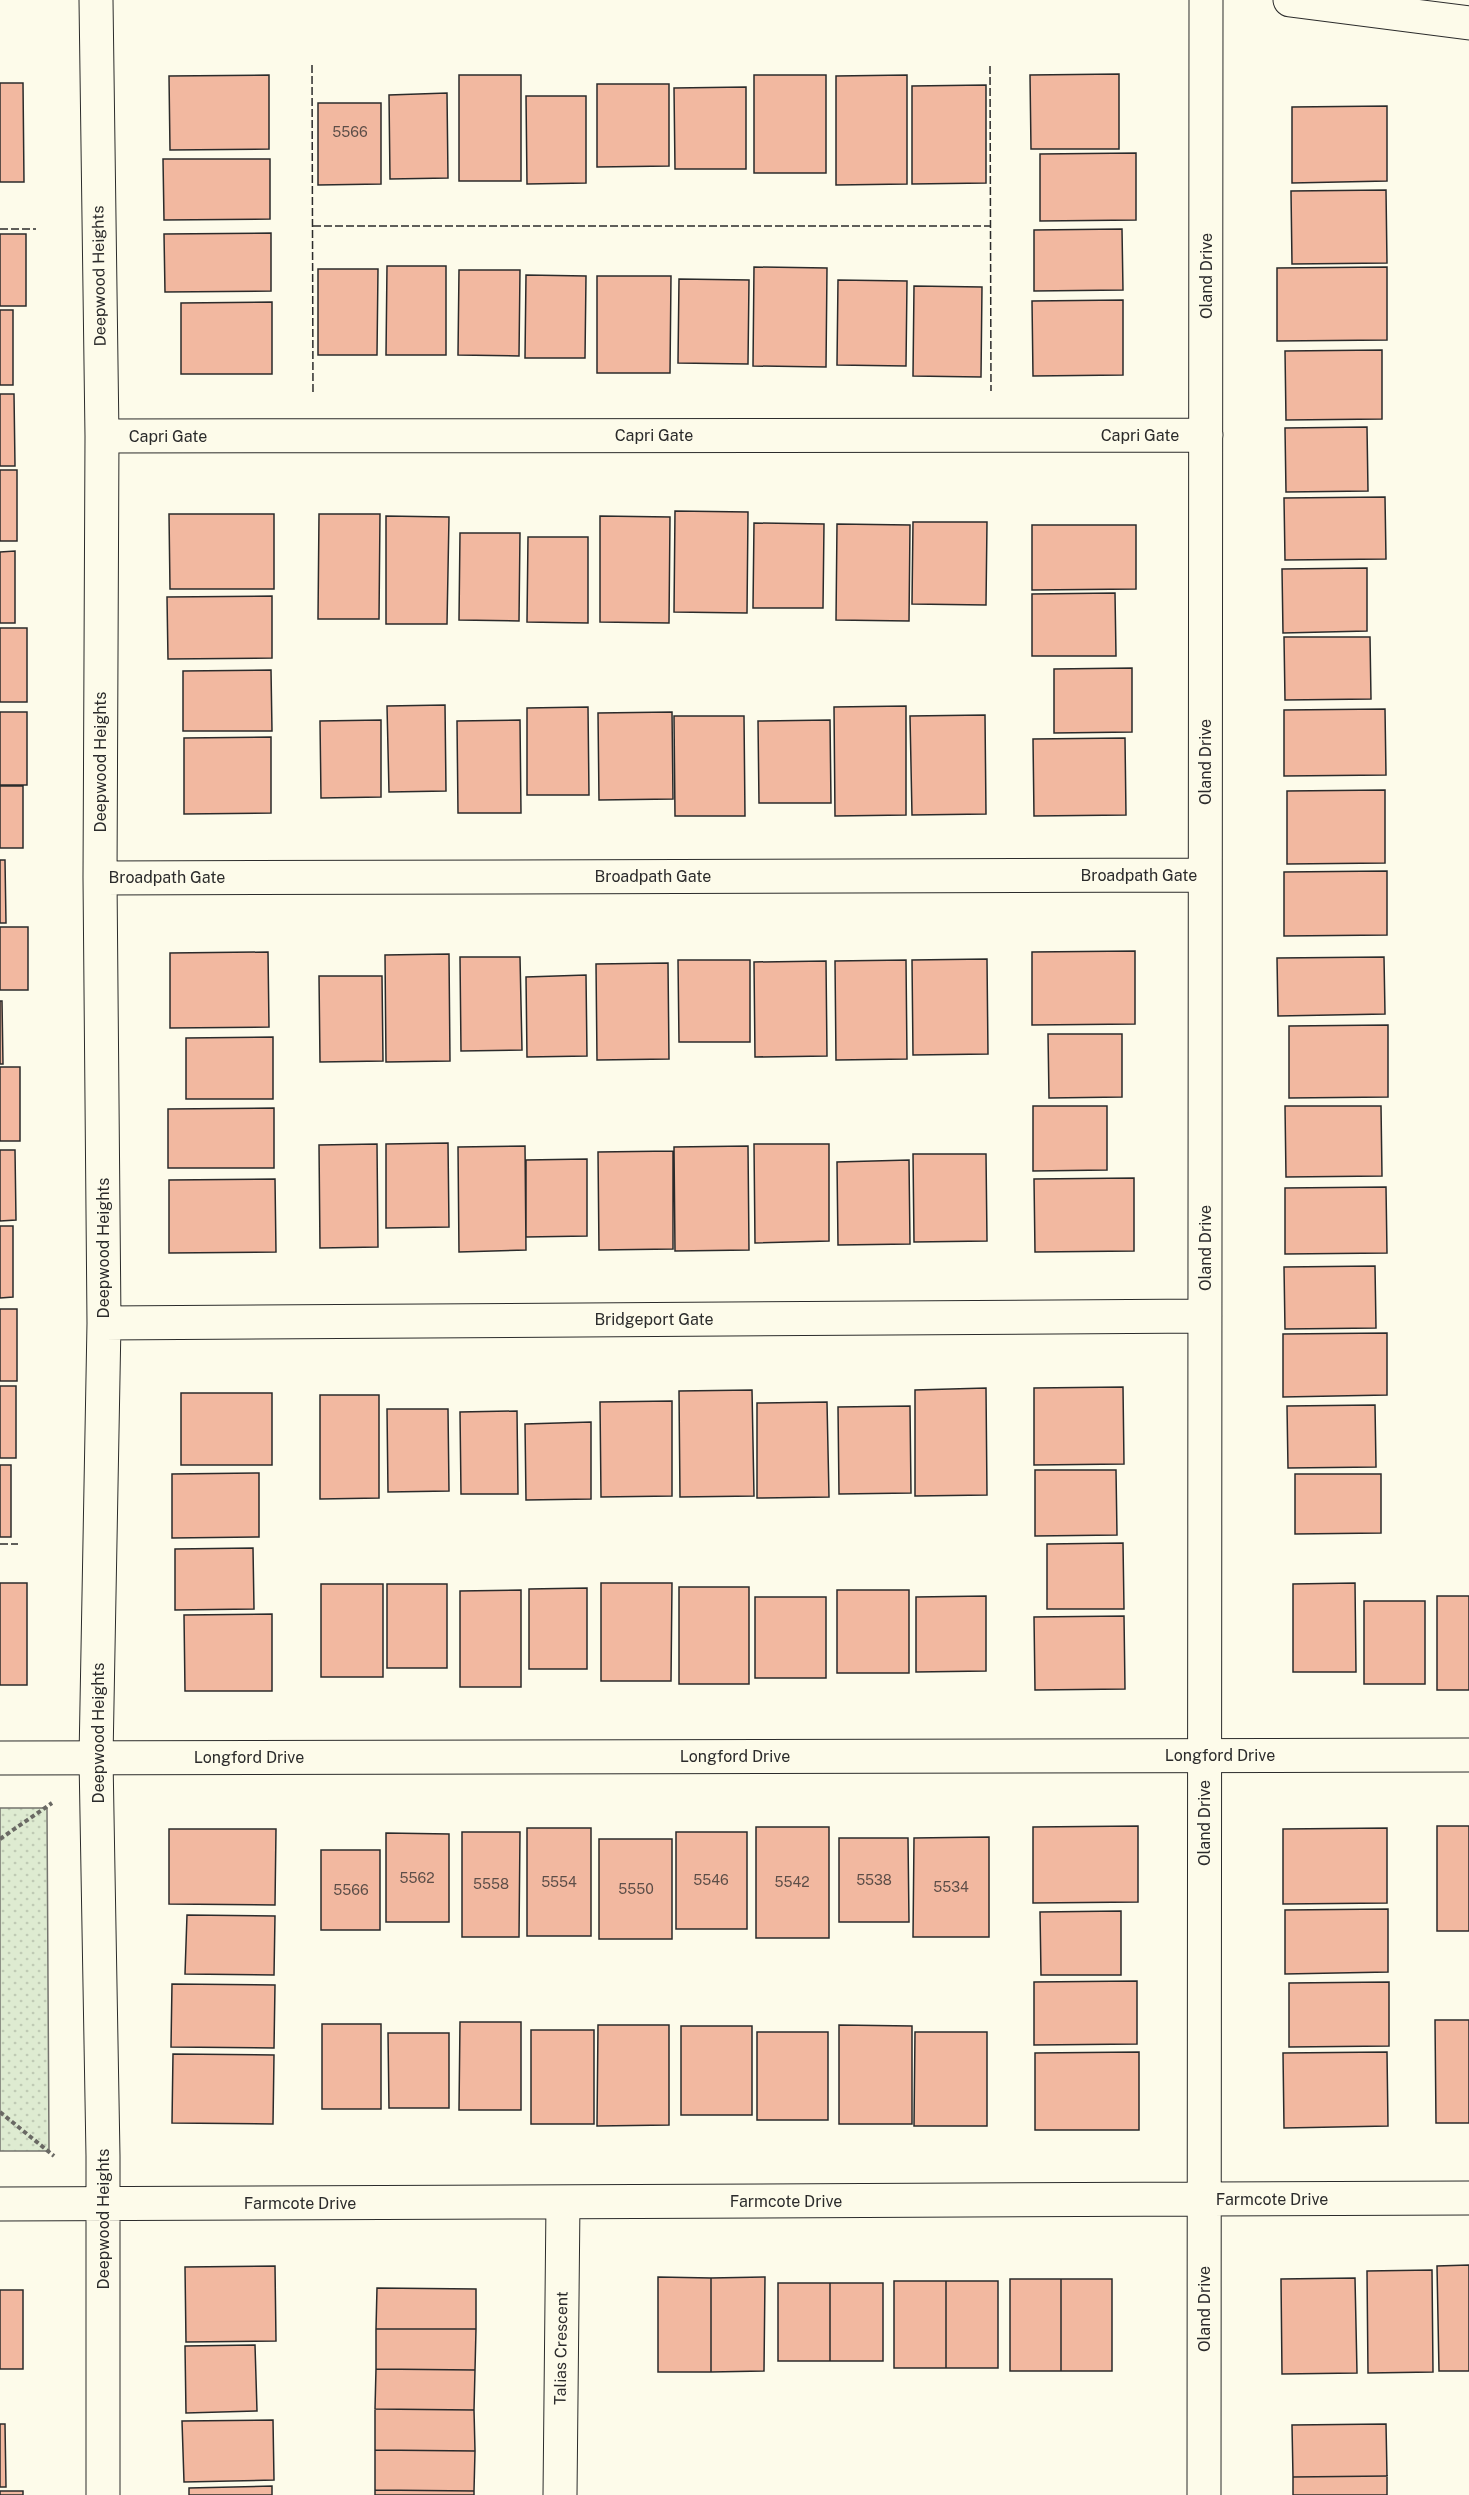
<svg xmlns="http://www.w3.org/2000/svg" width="1469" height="2495" viewBox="0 0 1469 2495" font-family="'Public Sans',sans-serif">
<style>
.park{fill:url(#park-dots);stroke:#74746e;stroke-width:1.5}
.building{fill:#f2b8a0;stroke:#2b2b2b;stroke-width:1.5}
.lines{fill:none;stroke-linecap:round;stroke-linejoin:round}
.street-casing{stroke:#2b2b2b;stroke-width:35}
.secondary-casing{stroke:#2b2b2b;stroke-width:35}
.path{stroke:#6a6964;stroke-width:4;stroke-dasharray:4.5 3;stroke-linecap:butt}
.street{stroke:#fdfbea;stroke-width:33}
.secondary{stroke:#fdfbea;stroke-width:33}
.fence{stroke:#2b2b2b;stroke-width:1.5;stroke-dasharray:8 3;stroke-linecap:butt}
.labels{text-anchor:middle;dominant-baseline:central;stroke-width:4.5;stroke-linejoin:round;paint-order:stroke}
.number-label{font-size:14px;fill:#5d4e48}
.street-label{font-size:16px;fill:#2b2b2b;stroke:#fdfbea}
</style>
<defs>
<pattern id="park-dots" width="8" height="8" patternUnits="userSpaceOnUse" patternTransform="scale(1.5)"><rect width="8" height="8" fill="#deebd1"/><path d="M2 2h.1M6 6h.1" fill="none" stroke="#bfcab4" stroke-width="1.8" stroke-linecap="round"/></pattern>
</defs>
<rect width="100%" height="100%" fill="#fdfbea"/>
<path class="park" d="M0 1808H47L49 2151H0Z"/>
<path class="building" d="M1119 74V149H1031L1030 75Z
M269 75V149L170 150 169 76Z
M459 75H521V181H459Z
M754 75H826V173H754Z
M907 75V184L836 185V76Z
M0 83H23L24 182H0Z
M597 84H669V166L597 167Z
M986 85V183L912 184V86Z
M746 87V169H675L674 88Z
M447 93 448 178 390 179 389 95Z
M526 96H586V183L527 184Z
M318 103H381V184L318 185Z
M1387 106V181L1292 183V107Z
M1136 153V220L1040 221V154Z
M163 159H270V219L164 220Z
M1386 190 1387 263 1292 264 1291 191Z
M1122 229 1123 290 1034 291V230Z
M271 233V291L165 292 164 234Z
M0 234H26V306H0Z
M387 266H446V355H386Z
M754 267 827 268 826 367 753 366Z
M1387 267V340L1277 341V268Z
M318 269H378L377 355H318Z
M459 270H520L519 356 458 355Z
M526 275 586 276 585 358H525Z
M597 276H671L670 373H597Z
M679 279 749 280 748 364 678 363Z
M838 280 907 281 906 366 837 365Z
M914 286 982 287 981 377 913 376Z
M1123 300V375L1033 376 1032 301Z
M272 302V374H181V303Z
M0 310H13V385H0Z
M1382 350V419L1286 420 1285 351Z
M0 394H14L15 466H0Z
M1367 427 1368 491 1286 492 1285 428Z
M0 470H17V541H0Z
M1385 497 1386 559 1285 560 1284 498Z
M675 511 748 512 747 613 674 612Z
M169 514H274V589H170Z
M319 514H380L379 619H318Z
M386 516 449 517 447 624H386Z
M600 516 670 517 669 623 600 622Z
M913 522H987L986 605 912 604Z
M754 523 824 524 823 608H753Z
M837 524 910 525 909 621 836 620Z
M1032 525H1136V589L1032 590Z
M460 533H520L519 621 459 620Z
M528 537H588V623L527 622Z
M15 551V623H0V552Z
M1367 568V631L1283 633 1282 569Z
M1115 593 1116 656H1032V594Z
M272 596V658L168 659 167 597Z
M0 628H27V702H0Z
M1284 637H1370L1371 699 1285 700Z
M1132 668V732L1054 733V669Z
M271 670 272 731H183V671Z
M445 705 446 791 389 792 387 706Z
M906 706V815L835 816 834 707Z
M588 707 589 795H527V708Z
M1385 709 1386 775 1284 776V710Z
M0 712H27V785H0Z
M672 712 673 799 599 800 598 713Z
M985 715 986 814 912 815 910 716Z
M674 716H744L745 816H675Z
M381 720V797L321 798 320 721Z
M520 720 521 813H458L457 721Z
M830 720 831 803H759L758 721Z
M271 737V813L184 814V738Z
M1125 738 1126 815 1034 816 1033 739Z
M0 786H23V848H0Z
M1385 790V863L1287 864V791Z
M0 860H5L6 923H0Z
M1387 871V935L1284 936V872Z
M0 927H28V990H0Z
M1135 951V1024L1032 1025V952Z
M268 952 269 1027 170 1028V953Z
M449 954 450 1061 386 1062 385 955Z
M460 957H520L522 1050 461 1051Z
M1384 957 1385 1014 1278 1016 1277 958Z
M987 959 988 1054 913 1055 912 960Z
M678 960H750V1042H679Z
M906 960 907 1059 836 1060 835 961Z
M826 961 827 1056 755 1057 754 962Z
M668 963 669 1059 597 1060 596 964Z
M586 975 587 1056 527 1057 526 977Z
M319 976H382L383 1061 320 1062Z
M0 1001H2L3 1064H0Z
M1388 1025V1097L1289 1098V1026Z
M1048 1034H1122V1097L1049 1098Z
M273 1037V1099H186V1038Z
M0 1067H20V1141H0Z
M1033 1106H1107V1170L1033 1171Z
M1285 1106H1381L1382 1176 1286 1177Z
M274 1108V1168H168V1109Z
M448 1143 449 1227 386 1228V1144Z
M377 1144 378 1247 320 1248 319 1145Z
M754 1144H829V1241L755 1243Z
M525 1146 526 1250 459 1252 458 1147Z
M748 1146 749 1250 675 1251 674 1147Z
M0 1150H15L16 1220 0 1221Z
M673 1151V1249L599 1250 598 1152Z
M913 1154H986L987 1241 914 1242Z
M587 1159V1236L526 1237V1160Z
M909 1160 910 1244 838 1245 837 1162Z
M1134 1178V1251L1035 1252 1034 1179Z
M275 1179 276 1252 169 1253V1180Z
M1386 1187 1387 1253 1285 1254V1188Z
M0 1226H13V1297L0 1298Z
M1375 1266 1376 1328 1285 1329 1284 1267Z
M0 1309H17V1381H0Z
M1387 1333V1395L1283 1397V1334Z
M0 1386H16V1458H0Z
M1123 1387 1124 1464 1034 1465V1388Z
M986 1388 987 1495 915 1496V1390Z
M752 1390 754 1496 680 1497 679 1391Z
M181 1393H272V1465H181Z
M320 1395H379V1498L320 1499Z
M672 1401V1496L601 1497 600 1402Z
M827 1402 829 1497 757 1498V1403Z
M1375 1405 1376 1467 1288 1468 1287 1406Z
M910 1406 911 1493 839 1494 838 1407Z
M387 1409H448L449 1491 388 1492Z
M517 1411 518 1494H461L460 1412Z
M591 1422V1499L526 1500 525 1424Z
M0 1465H11V1537H0Z
M1035 1470H1116L1117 1535 1035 1536Z
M259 1473V1537L172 1538V1474Z
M1295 1474H1381V1533L1295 1534Z
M1123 1543 1124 1609H1047V1544Z
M253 1548 254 1609 175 1610V1549Z
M0 1583H27V1685H0Z
M601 1583H672L671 1681H601Z
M1355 1583 1356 1672H1293V1584Z
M321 1584H383V1677H321Z
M387 1584H447V1668H387Z
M679 1587H749V1684H679Z
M587 1588V1669H529V1589Z
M521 1590V1687H460V1591Z
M837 1590H909V1673H837Z
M986 1596V1671L916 1672V1597Z
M1437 1596H1469V1690H1437Z
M755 1597H826V1678H755Z
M1364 1601H1425V1684H1364Z
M272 1614V1691H185L184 1615Z
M1124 1616 1125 1689 1035 1690 1034 1617Z
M1138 1826V1902L1033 1903V1827Z
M1437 1826H1469V1931H1437Z
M756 1827H829V1938H756Z
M527 1828H591V1936H527Z
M1387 1828V1903L1283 1904V1829Z
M169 1829H276L275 1905 169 1904Z
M462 1832H520L519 1937H462Z
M676 1832H747V1929H676Z
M386 1833 449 1834V1922H386Z
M989 1837V1937H913L914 1838Z
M839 1838H908L909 1922H839Z
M599 1839H672V1939H599Z
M321 1850H380V1930H321Z
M1388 1909V1972L1285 1974V1910Z
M1121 1911V1975H1041L1040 1912Z
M187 1915 275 1916 274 1975 185 1974Z
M1137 1981V2044L1034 2045V1982Z
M1389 1982V2046L1289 2047V1983Z
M172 1984 275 1985 274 2048 171 2047Z
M1435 2020H1469V2123H1436Z
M460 2022H521V2110H459Z
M322 2024H381V2109H322Z
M598 2025H669V2125L597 2126Z
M839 2025 912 2026V2124H839Z
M681 2026H752V2115H681Z
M531 2030H594V2124H531Z
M757 2032H828V2120H757Z
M915 2032H987V2126H914Z
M388 2033H449V2108H389Z
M1139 2052V2130H1035V2053Z
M1387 2052 1388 2126 1284 2128 1283 2053Z
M173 2054 274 2055 273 2124 172 2123Z
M1469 2265V2371H1439L1437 2266Z
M275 2266 276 2341 186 2342 185 2267Z
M1432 2270 1433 2372 1368 2373 1367 2271Z
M658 2277 711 2278V2372H658Z
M765 2277 764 2371 711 2372V2278Z
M1355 2278 1357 2373 1282 2374 1281 2279Z
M1010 2279H1061V2371H1010Z
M1061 2279H1112V2371H1061Z
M894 2281H946V2368H894Z
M946 2281H998V2368H946Z
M778 2283H830V2361H778Z
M830 2283H883V2361H830Z
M377 2288 476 2289V2329H376Z
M0 2290H23V2369H0Z
M376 2329H476L475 2370 376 2369Z
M255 2345 257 2411 186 2413 185 2346Z
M376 2369 475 2370 474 2410 375 2409Z
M375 2409 474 2410 475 2451 375 2450Z
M273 2420 274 2480 184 2482 182 2421Z
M0 2424H5L6 2487H0Z
M1386 2424 1387 2476 1293 2477 1292 2425Z
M375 2450 475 2451 474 2491 375 2490Z
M1387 2476V2495H1293V2477Z
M272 2486V2495H189V2488Z
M375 2490 474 2491V2495H375Z
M0 2491H23V2495H0Z"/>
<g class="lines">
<defs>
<path id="street" d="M96 0 102 436 100 878 104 1323 96 1758 103 2156V2495
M102 436 1206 435
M100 878 1205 875
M104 1323 1205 1316
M0 2204 1469 2198
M560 2495 563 2202
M1204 2495 1206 0"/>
<path id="secondary" d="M1290 0 1469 23
M0 1758 1469 1755"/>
</defs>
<use href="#street" class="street-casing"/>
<use href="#secondary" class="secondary-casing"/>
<path class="path" d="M0 1839 52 1803
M0 2112 54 2156"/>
<use href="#street" class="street"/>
<use href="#secondary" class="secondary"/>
<path class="fence" d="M312 65 313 392
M990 66 991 391
M313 226H990
M0 229H36
M0 1544H18"/>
</g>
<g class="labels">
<g class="number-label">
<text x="350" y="132">5566</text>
<text x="417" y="1878">5562</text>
<text x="711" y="1880">5546</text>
<text x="874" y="1880">5538</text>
<text x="559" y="1882">5554</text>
<text x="792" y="1882">5542</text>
<text x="491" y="1884">5558</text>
<text x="951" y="1887">5534</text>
<text x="636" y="1889">5550</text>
<text x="351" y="1890">5566</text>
</g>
<g class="street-label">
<text transform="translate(99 276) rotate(-91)">Deepwood Heights</text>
<text transform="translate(1206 276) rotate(-90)">Oland Drive</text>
<text x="654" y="435">Capri Gate</text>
<text x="1140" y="435">Capri Gate</text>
<text x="168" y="436">Capri Gate</text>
<text transform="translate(100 762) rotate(-90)">Deepwood Heights</text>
<text transform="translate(1205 762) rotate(-90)">Oland Drive</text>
<text x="1139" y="875">Broadpath Gate</text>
<text x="653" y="876">Broadpath Gate</text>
<text x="167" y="877">Broadpath Gate</text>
<text transform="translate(103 1248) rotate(-90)">Deepwood Heights</text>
<text transform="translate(1205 1248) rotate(-90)">Oland Drive</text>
<text x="654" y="1319">Bridgeport Gate</text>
<text transform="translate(98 1733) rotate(-90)">Deepwood Heights</text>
<text x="1220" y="1755">Longford Drive</text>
<text x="735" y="1756">Longford Drive</text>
<text x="249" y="1757">Longford Drive</text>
<text transform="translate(1204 1823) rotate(-90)">Oland Drive</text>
<text x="1272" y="2199">Farmcote Drive</text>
<text x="786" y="2201">Farmcote Drive</text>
<text x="300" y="2203">Farmcote Drive</text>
<text transform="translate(103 2219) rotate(-90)">Deepwood Heights</text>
<text transform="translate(1204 2309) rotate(-90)">Oland Drive</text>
<text transform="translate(561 2348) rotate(-89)">Talias Crescent</text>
</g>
</g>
</svg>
